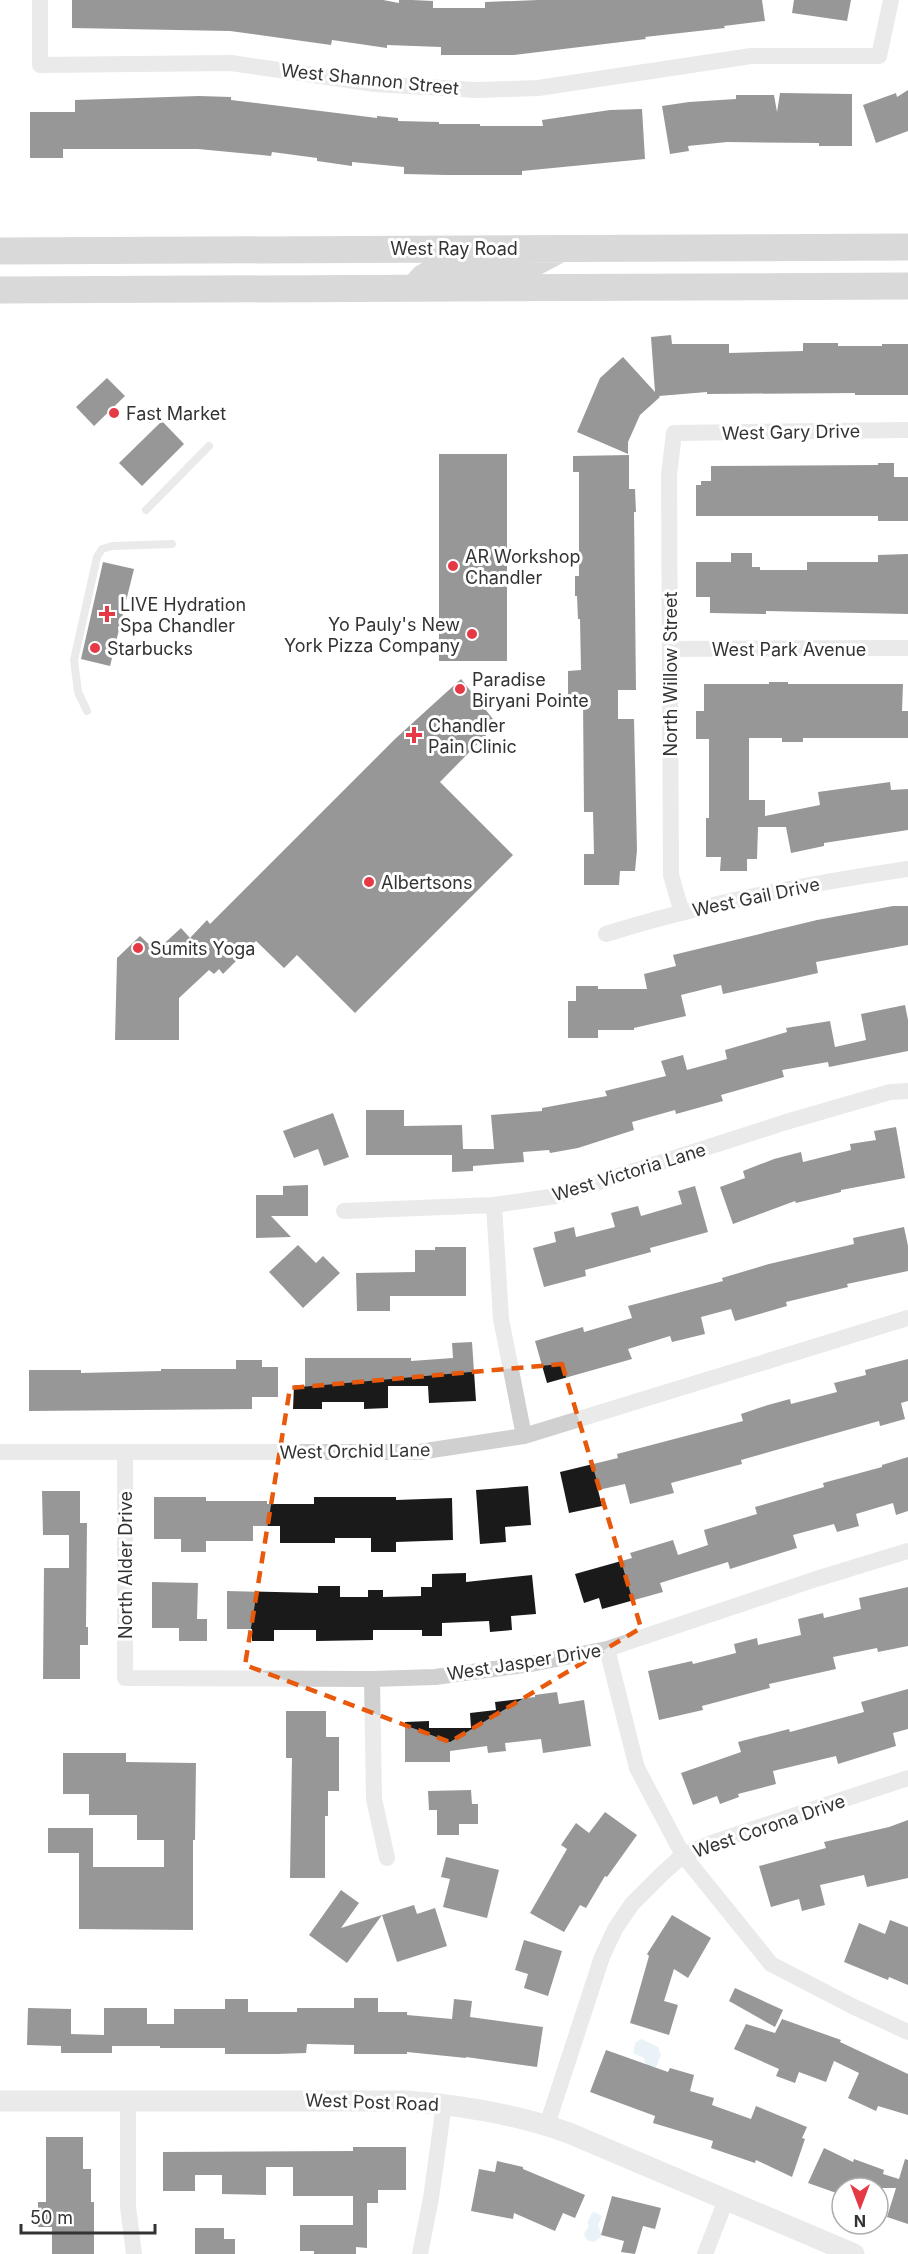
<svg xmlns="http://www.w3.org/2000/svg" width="908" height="2254" viewBox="0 0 908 2254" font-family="Inter,sans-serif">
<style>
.water{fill:#cfe2ee}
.building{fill:#1a1a1a}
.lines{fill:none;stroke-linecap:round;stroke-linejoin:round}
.service{stroke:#d0d0d0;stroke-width:8}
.minor{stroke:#d0d0d0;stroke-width:16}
.tertiary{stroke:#d0d0d0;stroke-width:21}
.primary{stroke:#ababab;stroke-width:27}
.marked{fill:none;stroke:#e8590c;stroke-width:4.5;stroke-dasharray:12 8;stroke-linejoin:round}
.poi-dot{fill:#e63946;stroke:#fff;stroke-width:2}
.labels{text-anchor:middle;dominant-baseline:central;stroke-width:6;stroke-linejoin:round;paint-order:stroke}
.street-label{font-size:18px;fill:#333;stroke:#fff}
.poi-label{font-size:18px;fill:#333;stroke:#fff;text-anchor:start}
</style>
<rect width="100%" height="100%" fill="#fff"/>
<path class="water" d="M641 2039 658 2047 661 2055 656 2067 646 2065 644 2058 633 2053 635 2043Z
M594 2212 602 2216 598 2225 602 2236 594 2242 587 2240 584 2234 589 2226 587 2223 592 2213Z"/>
<path class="building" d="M72 0H383L399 3V0H412L433 1V8H485V2L538 0H762L765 21 724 26 725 28 645 37 646 39 514 55H441V47L387 45V48L332 40 331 45 230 31 72 28Z
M794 0H851L847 21 792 13Z
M908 90V131L876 143 863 105 896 93 897 97Z
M780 93 852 94V146H819V143L727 142 688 146 689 151 670 154 662 106 689 102 736 99V95H774L777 112Z
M199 96 231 97V100L377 118V116L398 118V121L439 122V124H480V126H543L542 120 610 110 642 109 645 159 522 171V175H447L404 174V167L352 162V166L317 161V158L272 152 271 156 198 149H63V158H30V112H75V100Z
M671 335 672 344H729V353L803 351V343H838V346H882V344H908V395H855V393L707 394V392L659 396 660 397 640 415 628 442V454L577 432 600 378 623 357 655 392 651 337Z
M107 378 125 396 94 426 76 407Z
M162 421 184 444 142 486 119 463Z
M439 454H507V661H439Z
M629 455V489H635L636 512H634L636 690H618V719H634L637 850 635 871H620L619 885H584V854H594L593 812H584L583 700H568V671L581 670 580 619H578L577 596H575V576H579V472H573V456Z
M878 463H894V477H908V521H878V516H696V485H701V481H711V466L878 465Z
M731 553H752V567H760V570H807V562H878V555L908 554V614L766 611V614L710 613V597H696V562H731Z
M103 562 134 569 110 666 81 659Z
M461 679 497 724 440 782 513 855 355 1013 297 955 284 968 256 941 223 974 219 969 214 974 209 970 179 998V1040H115L117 958 140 936 156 951 181 928 190 938 207 920 210 924 396 738Z
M769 682H788V684H903L902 711H908V738H803V742H782V738H749V800H765V816L820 805 818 792 890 782 891 790 908 789V830L824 843V846L791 853 786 827H758L757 859H747V871H720L721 857H706V818H709V739H696V711H704V684H769Z
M893 906H908V945L816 962 818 973 723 994 721 985 681 995 686 1016 634 1028V1030H598V1038H568V1001H576V986H598V989H647L644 974 676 966 673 955 817 920Z
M905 1005 908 1020V1051L829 1067 828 1062 782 1070 784 1077 721 1095 723 1101 676 1114 675 1110 632 1122 634 1130 578 1148 550 1153 549 1150 523 1152 524 1162 473 1166V1171L452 1172V1155H366V1110H404V1126L462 1125 463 1149H494L491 1115 542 1111V1108L607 1096 605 1091 666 1076 661 1061 683 1055 687 1070 727 1059 725 1050 787 1032 786 1028 830 1021 835 1047 866 1040 861 1014Z
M333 1113 349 1157 324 1166 318 1149 294 1158 283 1131Z
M896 1127 905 1178 841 1190V1192L796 1203 795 1201 733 1224 720 1187 745 1178 743 1171 774 1159 801 1152 803 1162 851 1150 850 1144 876 1140 874 1131Z
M308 1185V1216H271L291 1237 256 1238V1195H283V1186Z
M695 1186 708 1232 650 1248 651 1252 585 1270 586 1276 544 1287 533 1248 556 1242 554 1232 574 1227 576 1237 615 1227 611 1213 638 1206 641 1216 682 1204 678 1191Z
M904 1227 908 1246V1271L847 1284 848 1287 786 1302 787 1306 735 1321 731 1309 701 1317 705 1334 672 1342 670 1336 628 1349 632 1359 547 1383 535 1341 583 1327 584 1332 632 1318 628 1306 723 1281 722 1278 769 1264 854 1244 853 1238Z
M298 1245 316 1263 323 1256 340 1273 303 1308 269 1272Z
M435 1247H466V1296H390V1311H357L356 1273 415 1272V1250H435Z
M472 1342 476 1401 429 1403 428 1386H388V1408L364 1409V1402H322V1409H293L294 1385 305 1386V1358H411V1361L453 1358 452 1343Z
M908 1359V1401L901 1403 905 1419 880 1426 879 1421 741 1460 742 1464 671 1483 674 1493 630 1504 625 1484 598 1490 602 1506 569 1513 560 1472 618 1458 617 1454 743 1421 741 1414 768 1405 790 1399 791 1404 837 1392 834 1383 866 1375 865 1370Z
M236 1360H262V1367H278V1397H252V1409L29 1411V1370H81V1373L161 1371V1369H236Z
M908 1457V1511L896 1515 893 1503 856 1514 859 1526 837 1532 834 1524 793 1535 797 1548 730 1569 728 1562 660 1583 663 1592 602 1609 599 1598 584 1603 575 1574 632 1558 630 1553 673 1540 678 1555 708 1545 704 1530 757 1514 755 1507 824 1487 823 1483 882 1467V1465Z
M528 1486 531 1525 505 1527 506 1542 480 1544 476 1490Z
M42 1491H80V1523H87L86 1627H88V1645H80V1679H43L44 1568H69V1535H43Z
M154 1497H206V1501H267V1504H314V1497H396V1500L452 1498 453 1540 396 1542V1552H371V1538H335V1543H280V1526H253V1541H206V1552H181V1539H154Z
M466 1573V1582L532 1575 536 1614 511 1616 512 1630 490 1632 489 1621 442 1623V1636H422V1630H373V1640L316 1641V1630H274V1641H252V1629H227V1591L318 1593V1586H340V1597H368V1590H383V1597L421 1596V1587H432V1574Z
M152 1582 198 1583 197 1619H207V1641H179V1628H152Z
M908 1587V1646L878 1652 877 1648 833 1657 836 1669 769 1684 770 1688 702 1706 703 1710 659 1720 648 1671 692 1661 693 1664 736 1653 734 1644 757 1638 758 1645 801 1635 798 1619 823 1613 824 1618 861 1609 859 1598Z
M908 1689V1729L893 1733 896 1746 838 1764 836 1756 773 1771 776 1784 738 1794 739 1797 720 1804 717 1796 693 1805 681 1773 741 1752 738 1742 789 1729 790 1732 864 1712 861 1702Z
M557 1692 559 1704 584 1700 591 1746 543 1753 541 1739 505 1743 506 1751 488 1753 487 1746 450 1751V1762H405V1722L429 1721V1728H471L470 1713 496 1710 495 1702 535 1697V1695Z
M286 1711H326V1737H339V1791H328V1816H325V1878H290L292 1758H286Z
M63 1753H126V1762L196 1763 195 1840H193V1930L79 1929V1853H48V1828H93V1867H164V1840H137V1815H89V1794H63Z
M471 1790 472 1804H478V1824H459V1835H437V1810H429L428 1791Z
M605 1812 637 1835 607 1877 605 1876 586 1908 580 1905 564 1932 530 1913 567 1849 561 1845 576 1823 589 1833Z
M908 1820V1878L867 1887 864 1875 820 1885 825 1905 802 1911 799 1899 771 1907 759 1866 826 1848 824 1842 889 1827Z
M446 1857 499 1870 487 1918 443 1907 450 1879 441 1877Z
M341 1890 359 1903 341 1928 382 1915 347 1963 309 1935Z
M414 1905 417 1914 435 1908 447 1946 397 1962 382 1915Z
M672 1915 711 1938 688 1978 674 1969 664 2001 678 2005 669 2035 630 2023 649 1956 647 1954Z
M890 1920 908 1927V1985L889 1977 888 1980 844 1962 859 1923 885 1934Z
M524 1940 562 1951 548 1996 524 1988 528 1974 515 1970Z
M735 1988 783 2010 775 2027 729 2001Z
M354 1998H378V2012H407V2015L452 2019 454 1999 472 2001 470 2017 543 2027 537 2067 466 2057V2058L407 2052V2054H354V2045L307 2044 306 2053 277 2054H225V2048H160V2046H112V2053H61V2046L27 2045 28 2008 71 2009V2034L104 2035V2008H147V2024H174V2009H225V1999H248V2012H297V2008H354Z
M782 2019 841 2040 840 2042 908 2074V2115L878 2106 876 2111 848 2098 859 2073 834 2061 826 2082 799 2072 795 2083 776 2076 779 2069 734 2049 746 2024 775 2033Z
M606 2050 668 2072 670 2068 694 2075 690 2091 714 2098 712 2105 751 2119 756 2106 807 2127 802 2138 805 2139 792 2177 756 2160 755 2163 711 2148 713 2141 653 2123 655 2116 590 2092Z
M46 2137H83V2169H91V2202H94V2254H52V2227H38V2202H46Z
M353 2147H406V2190H378V2203H367V2248L356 2247V2254H314V2251H300V2225H353V2196H293V2167H266V2195L222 2194V2175H195V2191H163V2152L353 2151Z
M824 2148 853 2162 854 2159 884 2170 883 2174 899 2179 905 2159 908 2160V2224L887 2217 896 2188H842V2195L808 2183Z
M497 2161 523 2167V2169L585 2195 575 2218 563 2213 555 2231 514 2213 513 2219 471 2211 479 2169 495 2172Z
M612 2196 661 2208 655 2229 643 2226 635 2254 621 2252 624 2241 601 2235Z
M195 2228H224V2239H235V2254H195Z"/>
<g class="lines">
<path class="service" d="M146 510 209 446
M87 711 78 692 74 660 97 557 102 549 112 546 172 544"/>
<path class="minor" d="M40 0V65L231 63 375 84 477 90 538 88 751 56H879L891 0
M670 649 908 648
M682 913 671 875 669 475 674 433 908 430
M606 934C704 903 806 884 908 869
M494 1205 501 1319 524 1436
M344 1211 494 1205 556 1196 786 1122 890 1092 908 1091
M0 1452H419L524 1436 908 1318
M125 1453V1678L372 1679 435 1677 531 1664 607 1649 816 1579 908 1551
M607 1649 637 1768 683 1855 771 1964 852 2006 908 2032
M372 1679 374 1799 387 1858
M128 2100V2207L134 2254
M547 2125 602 1957 615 1929 632 1904 662 1874 683 1855 711 1843 908 1778
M420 2254 431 2198 444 2104
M705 2254 726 2200"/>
<path class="tertiary" d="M0 2101H406C462 2105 516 2114 569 2133L854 2254"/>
<path class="primary" d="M0 251 908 247
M414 288 423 278 442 267 528 266 560 249
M0 290 908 286"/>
</g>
<path d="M0 0H908V2254H0ZM562 1364 641 1628 450 1742 245 1665 290 1388Z" fill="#fff" fill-opacity=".55" fill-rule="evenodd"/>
<path class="marked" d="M562 1364 641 1628 450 1742 245 1665 290 1388Z"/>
<g class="poi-dot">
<circle cx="114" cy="413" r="6"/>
<circle cx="453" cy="566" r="6"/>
<path d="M104 605h6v6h6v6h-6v6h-6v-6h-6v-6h6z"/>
<circle cx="472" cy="634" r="6"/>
<circle cx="95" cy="648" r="6"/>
<circle cx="460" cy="689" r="6"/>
<path d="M411 726h6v6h6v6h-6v6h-6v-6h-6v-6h6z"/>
<circle cx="369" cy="882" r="6"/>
<circle cx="138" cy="948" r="6"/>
</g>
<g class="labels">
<g class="street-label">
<text transform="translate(370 79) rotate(6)">West Shannon Street</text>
<text x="454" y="248">West Ray Road</text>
<text transform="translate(791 432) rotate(-1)">West Gary Drive</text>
<text x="789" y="649">West Park Avenue</text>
<text transform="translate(670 674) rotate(-90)">North Willow Street</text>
<text transform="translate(756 897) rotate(-12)">West Gail Drive</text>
<text transform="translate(629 1172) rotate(-17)">West Victoria Lane</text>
<text transform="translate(355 1451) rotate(-1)">West Orchid Lane</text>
<text transform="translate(125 1565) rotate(-90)">North Alder Drive</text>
<text transform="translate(524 1662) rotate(-9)">West Jasper Drive</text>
<text transform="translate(769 1826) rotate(-19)">West Corona Drive</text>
<text transform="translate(372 2102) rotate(2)">West Post Road</text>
</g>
<g class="poi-label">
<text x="126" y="413">Fast Market</text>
<text x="465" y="556">AR Workshop<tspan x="465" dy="21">Chandler</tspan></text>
<text x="120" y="604">LIVE Hydration<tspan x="120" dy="21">Spa Chandler</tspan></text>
<text x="460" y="624" text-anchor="end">Yo Pauly's New<tspan x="460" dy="21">York Pizza Company</tspan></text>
<text x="107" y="648">Starbucks</text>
<text x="472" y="679">Paradise<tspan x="472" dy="21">Biryani Pointe</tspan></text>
<text x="428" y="725">Chandler<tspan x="428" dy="21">Pain Clinic</tspan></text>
<text x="381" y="882">Albertsons</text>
<text x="150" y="948">Sumits Yoga</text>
</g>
</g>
<g transform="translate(860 2206) rotate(180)"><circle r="28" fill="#ffffff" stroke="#adadad" stroke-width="1.5"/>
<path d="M0-4.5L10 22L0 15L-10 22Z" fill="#e63946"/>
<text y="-9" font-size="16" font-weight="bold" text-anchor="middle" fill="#333333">N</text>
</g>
<path d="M21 2224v9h134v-9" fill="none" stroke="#333333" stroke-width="3"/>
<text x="30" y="2224" font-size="18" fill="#333333" stroke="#ffffff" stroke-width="4.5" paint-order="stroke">50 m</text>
</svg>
